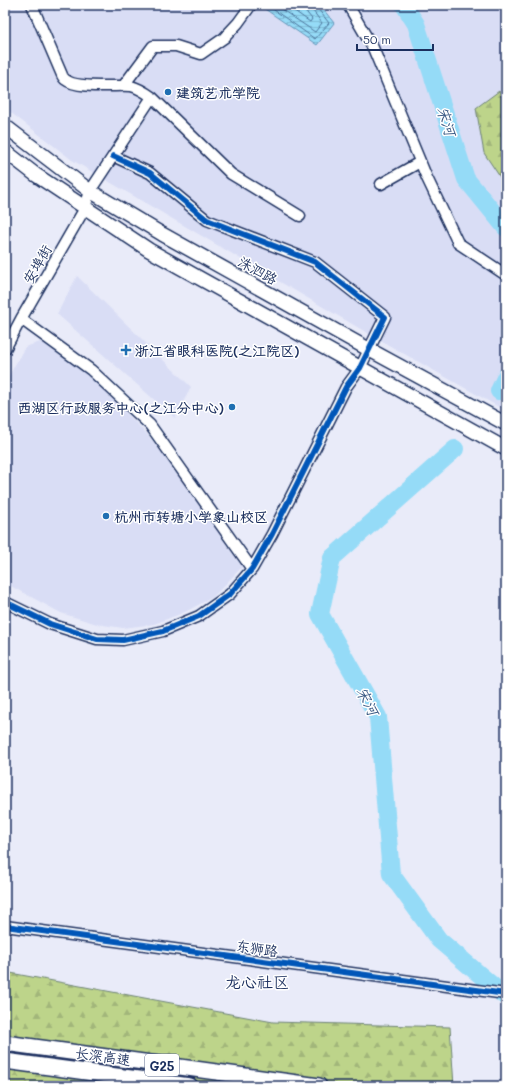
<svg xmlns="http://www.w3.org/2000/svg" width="511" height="1091" viewBox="0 0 511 1091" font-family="Mali,'LXGW WenKai TC',sans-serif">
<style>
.built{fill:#d9ddf5}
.forest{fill:url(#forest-firs);stroke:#6c8274}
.water{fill:url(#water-rules);stroke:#6496ba}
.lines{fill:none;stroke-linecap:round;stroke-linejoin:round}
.shore{stroke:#4c749b;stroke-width:1}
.river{stroke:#95dbf7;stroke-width:18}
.minor-casing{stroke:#1b2f5e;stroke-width:13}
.major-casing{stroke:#1b2f5e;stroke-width:16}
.highway-casing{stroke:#1b2f5e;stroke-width:18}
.minor{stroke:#fff;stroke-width:10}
.major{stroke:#fff;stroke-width:13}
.highway{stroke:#fff;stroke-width:15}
.cycleway-casing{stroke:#fff;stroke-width:8}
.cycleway{stroke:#0057b8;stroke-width:6}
.poi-dot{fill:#1f6fb2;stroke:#fff;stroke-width:1.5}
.labels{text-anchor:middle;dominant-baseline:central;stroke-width:3;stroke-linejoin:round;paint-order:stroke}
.shield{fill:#fff;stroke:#5f6d8e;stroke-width:1}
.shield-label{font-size:13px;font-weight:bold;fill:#1b2f5e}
.poi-label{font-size:14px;font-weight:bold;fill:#1b2f5e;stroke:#fff;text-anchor:start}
.street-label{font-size:14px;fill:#1b2f5e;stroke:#fff}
.water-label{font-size:15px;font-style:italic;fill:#3a5a84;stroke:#fff}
.quarter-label{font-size:16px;fill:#1b2f5e;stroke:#fff}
</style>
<defs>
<pattern id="forest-firs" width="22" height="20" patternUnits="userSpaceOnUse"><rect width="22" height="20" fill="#bdd48a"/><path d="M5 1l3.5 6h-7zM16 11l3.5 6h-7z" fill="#a2b67a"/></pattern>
<pattern id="water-rules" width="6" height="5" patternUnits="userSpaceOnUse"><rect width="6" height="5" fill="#95dbf7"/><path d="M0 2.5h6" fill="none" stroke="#80bcd6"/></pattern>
</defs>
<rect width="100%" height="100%" fill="#e9ebf9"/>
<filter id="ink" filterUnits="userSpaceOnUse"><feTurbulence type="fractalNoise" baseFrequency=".025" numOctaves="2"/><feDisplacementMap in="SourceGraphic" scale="8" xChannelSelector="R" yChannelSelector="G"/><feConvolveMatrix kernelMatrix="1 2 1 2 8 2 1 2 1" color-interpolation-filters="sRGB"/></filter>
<g filter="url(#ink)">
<path class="built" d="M5 5H506V411L376 338 72 160 5 108Z
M77 276 191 387 175 418 57 314Z
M43 341 90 376 148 435 171 465 242 567 213 597 185 612 154 624 123 628 97 624 61 613 5 583V383L25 347Z"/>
<path class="forest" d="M499 91 506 102V186L484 153 476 108Z
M5 972 273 1022 450 1027 454 1086H5Z"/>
<path class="water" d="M264 5H320L334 23 317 45 262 7Z"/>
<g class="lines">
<path class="shore" d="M267 5 315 39 329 23 318 9 317 5
M275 5 315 32 322 23 313 11 312 5
M286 5 310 22 312 19 307 13 306 5"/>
<path class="river" d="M404 5 416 24 466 179 506 228
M499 391 506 376
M455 449 332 558 320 614 378 717 391 874 439 940 506 997"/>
<defs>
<path id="minor" d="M32 5 62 75C62 76 65 80 66 80 76 89 116 85 131 86 139 88 145 92 152 97L231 174 300 216
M348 5 373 48 427 178 458 243 506 275
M124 85 153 46H176L201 54 224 38 238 23 251 5
M381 184 420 162
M21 319 91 370 150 425 252 569
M5 349 21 319 85 208 90 191 152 97
M5 602 50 624 97 639 123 640 163 631 199 616 230 594 252 569 272 534 346 387 360 368 385 317 315 262 207 220 150 173 113 156
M5 926 506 994"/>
<path id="major" d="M5 126 90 191 162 234 370 350 506 424
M5 151 36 175 149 250 506 449"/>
<path id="highway" d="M5 1043 319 1086
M5 1061 190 1086"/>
</defs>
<use href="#minor" class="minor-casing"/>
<use href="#major" class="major-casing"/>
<use href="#highway" class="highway-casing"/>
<use href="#minor" class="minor"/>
<use href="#major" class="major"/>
<use href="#highway" class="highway"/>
<defs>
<path id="cycleway" d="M5 602 50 624 97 639 123 640 163 631 199 616 230 594 252 569 272 534 346 387 360 368 385 317 315 262 207 220 150 173 113 156
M5 926 506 994"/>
</defs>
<use href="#cycleway" class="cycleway-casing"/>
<use href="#cycleway" class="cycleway"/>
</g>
</g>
<g class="poi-dot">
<circle cx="168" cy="92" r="4"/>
<path d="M124 344h4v4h4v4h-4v4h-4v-4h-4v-4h4z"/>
<circle cx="232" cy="407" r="4"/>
<circle cx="106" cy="516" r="4"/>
</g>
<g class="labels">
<rect class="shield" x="145" y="1054" width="34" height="22" rx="3"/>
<g class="shield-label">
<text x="162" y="1065">G25</text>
</g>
<g class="poi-label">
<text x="176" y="92">建筑艺术学院</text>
<text x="135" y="350">浙江省眼科医院(之江院区)</text>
<text x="224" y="407" text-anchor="end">西湖区行政服务中心(之江分中心)</text>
<text x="114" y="516">杭州市转塘小学象山校区</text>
</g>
<g class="street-label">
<text transform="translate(37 264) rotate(-60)">安埠街</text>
<text transform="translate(258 270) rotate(29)">洙泗路</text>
<text transform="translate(257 948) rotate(8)">东狮路</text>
<text transform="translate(103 1056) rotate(8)">长深高速</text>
</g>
<g class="water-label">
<text transform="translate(447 121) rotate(72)">宋河</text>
<text transform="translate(368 701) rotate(63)">宋河</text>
</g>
<g class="quarter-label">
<text x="257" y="981">龙心社区</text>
</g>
</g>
<rect width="511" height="1091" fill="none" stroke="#fff" stroke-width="20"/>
<rect x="10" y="10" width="491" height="1071" fill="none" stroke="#1b2f5e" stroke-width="1.5" filter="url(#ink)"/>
<path d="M357 44v6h76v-6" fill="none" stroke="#1b2f5e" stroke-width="2"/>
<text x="363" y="44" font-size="12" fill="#1b2f5e" stroke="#ffffff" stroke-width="3" paint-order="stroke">50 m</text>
</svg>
